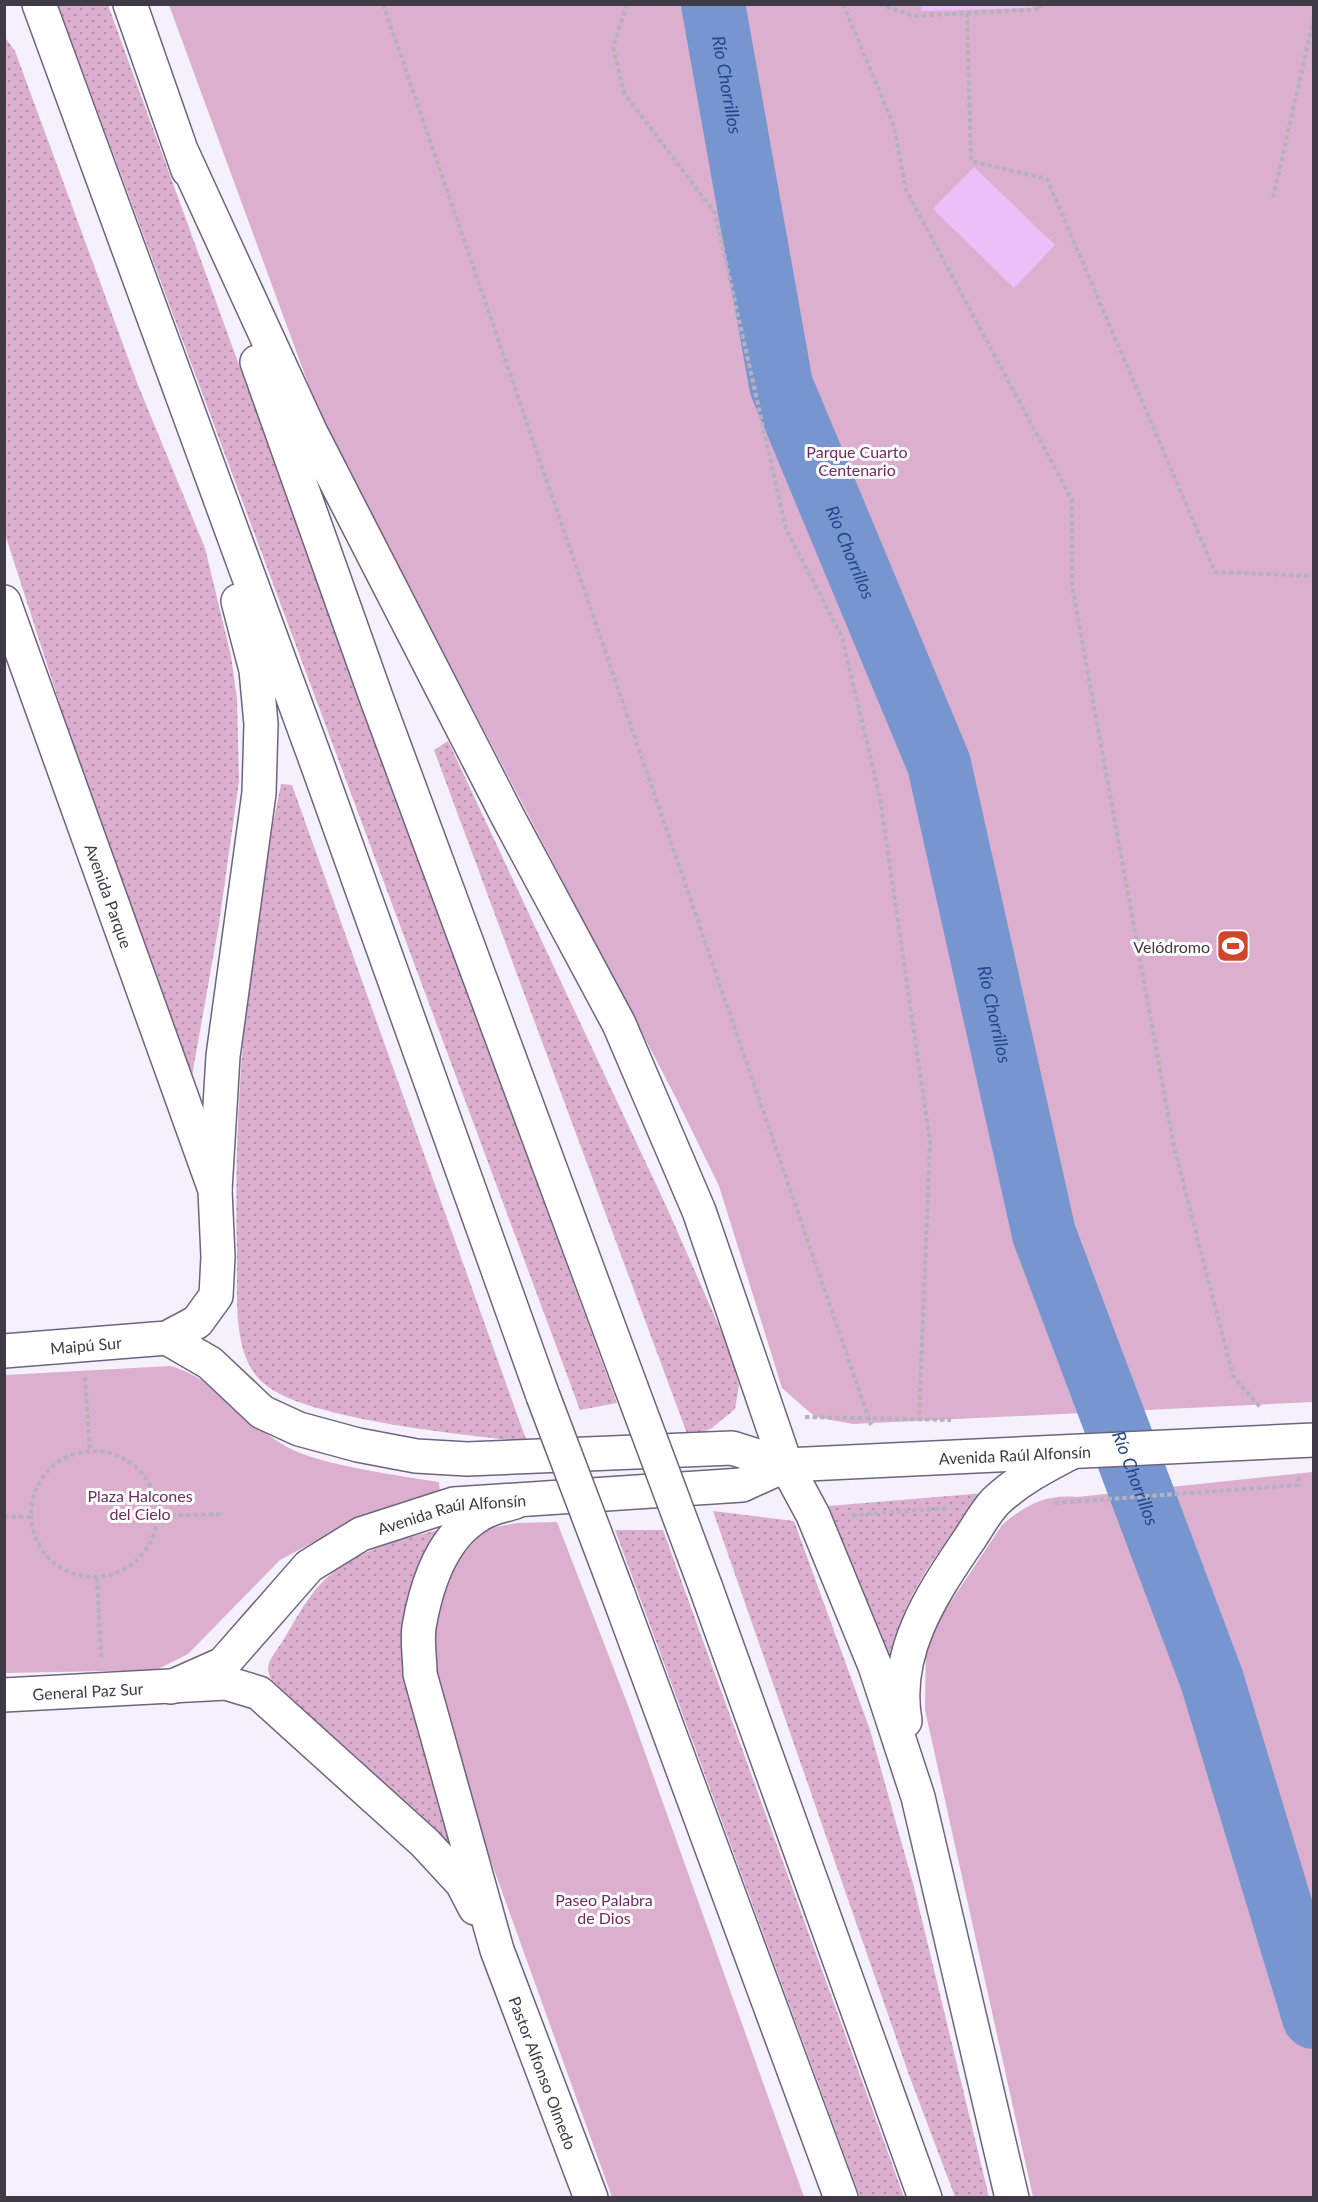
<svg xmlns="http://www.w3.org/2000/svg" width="1318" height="2202" viewBox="0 0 1318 2202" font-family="Lato,sans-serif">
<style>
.grass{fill:url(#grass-dots)}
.park{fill:#dcafcf}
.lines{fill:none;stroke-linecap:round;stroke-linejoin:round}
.river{stroke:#7796cf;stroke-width:64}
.building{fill:#ecbff9}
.secondary-casing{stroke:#6d647f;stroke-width:36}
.highway-casing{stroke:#6d647f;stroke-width:36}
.path{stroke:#b5b2be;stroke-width:4;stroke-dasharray:4.5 3;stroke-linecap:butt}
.secondary{stroke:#fff;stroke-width:33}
.highway{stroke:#fff;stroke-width:33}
.highway-bridge-casing{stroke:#6d647f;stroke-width:36;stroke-linecap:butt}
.highway-bridge{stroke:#fff;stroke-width:33}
.labels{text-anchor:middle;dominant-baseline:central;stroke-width:6;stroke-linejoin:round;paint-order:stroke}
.park-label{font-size:16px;fill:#712a61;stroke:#fff}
.street-label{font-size:16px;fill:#3e3a46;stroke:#fff}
.poi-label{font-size:16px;fill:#3e3a46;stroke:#fff;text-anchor:end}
.water-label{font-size:18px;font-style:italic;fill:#24468b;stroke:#fff}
</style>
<defs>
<pattern id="grass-dots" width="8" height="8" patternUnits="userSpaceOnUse" patternTransform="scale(1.5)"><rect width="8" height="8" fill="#dcafcf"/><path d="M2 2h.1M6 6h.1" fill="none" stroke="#b48faa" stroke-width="1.8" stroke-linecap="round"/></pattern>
</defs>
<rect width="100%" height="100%" fill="#f4f1fd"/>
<path class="grass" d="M58 5H108L617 1403 580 1410Z
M4 36 15 51 138 385 205 548 231 656 237 699 239 781 219 924 192 1076 181 1055 73 745 5 534Z
M448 741 668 1210 729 1349 739 1385 735 1409 712 1428 689 1439 434 750Z
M281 784 292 785 527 1442C470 1435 297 1420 260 1380 231 1350 238 1292 237 1253 233 1095 248 939 281 784Z
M985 1493C938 1550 906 1590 887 1663L828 1506Z
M713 1511 794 1521 870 1730 914 1887 989 2197H955L909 2075Z
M447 1528 456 1849 279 1690C259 1667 270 1661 284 1639 294 1622 303 1605 316 1589 348 1551 400 1539 447 1528Z
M615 1530H663L904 2197H860Z"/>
<path class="park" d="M169 5H1313V1402L853 1424 815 1417 782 1388 719 1186 675 1096 320 416Z
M170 1366C217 1378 245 1424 287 1447 320 1465 400 1476 439 1482L440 1491 402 1502 353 1521 280 1560 188 1654 156 1670 5 1673V1375Z
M1313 1472V2197H1033L925 1710 926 1639 1002 1525C1025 1505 1046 1494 1077 1497Z
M557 1522 629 1708 804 2197H612L451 1750 435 1691 432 1628 444 1588 459 1559 485 1529 517 1523Z"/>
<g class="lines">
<path class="river" id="s1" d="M713 4 781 385 939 764 1044 1234 1212 1680 1314 2017"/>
</g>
<path class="building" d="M921 4H1032V8L922 11Z
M974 167 1055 245 1014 288 933 209Z"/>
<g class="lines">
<defs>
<g id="secondary">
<path id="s2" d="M4 602 215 1190 218 1257 216 1296 197 1322 167 1338 4 1351"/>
<path id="s3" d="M167 1338 210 1363 262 1412 299 1429 358 1445 416 1456 467 1459 732 1448 786 1465 1314 1440"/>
<path id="s4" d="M515 1502C503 1506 489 1508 479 1515 442 1537 426 1586 419 1627 417 1642 420 1659 420 1674L497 1950 591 2198"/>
<path id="s5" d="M171 1687 223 1664 309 1566 361 1534 454 1504 742 1485 786 1465"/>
<path id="s6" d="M4 1695 226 1683 259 1693 425 1843 462 1883 475 1908"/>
</g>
<path id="highway" d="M39 4 318 766 543 1396
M130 4 188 170
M181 150 310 431 508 817 619 1024 699 1211 786 1465 813 1515 875 1666 918 1797 1012 2198
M257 362 376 697 631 1387
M215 1190 223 1056 259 793 261 724 256 670 238 601
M706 1588 925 2198
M618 1594 841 2198
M905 1721C893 1654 930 1597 966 1544 976 1530 984 1514 995 1502 1018 1480 1045 1466 1072 1452"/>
</defs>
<use href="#secondary" class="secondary-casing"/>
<use href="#highway" class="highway-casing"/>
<path class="path" d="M383 4 871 1425
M627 4 613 47 624 93 715 213 786 529 842 637 880 798 930 1142 919 1418
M843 4 894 126 906 190 1072 500V585L1174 1147 1233 1376 1260 1407
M879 4 913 16 1041 9 1040 4
M967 13 971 161 1047 179 1215 572 1314 576
M1273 198 1314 17
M85 1377 90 1451
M805 1417 951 1420
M31 1514a63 63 0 1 1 126 0a63 63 0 1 1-126 0Z
M1055 1503 1298 1485 1299 1475
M852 1515 949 1508
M156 1516 222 1514
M4 1517H31
M97 1578 101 1657"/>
<use href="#secondary" class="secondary"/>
<use href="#highway" class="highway"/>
<defs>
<path id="highway-bridge" d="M631 1387 706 1588
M543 1396 618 1594"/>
</defs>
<use href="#highway-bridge" class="highway-bridge-casing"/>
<use href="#highway-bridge" class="highway-bridge"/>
</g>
<defs>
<symbol id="stadium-square" viewBox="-11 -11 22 22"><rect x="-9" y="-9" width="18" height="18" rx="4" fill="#d1462a" stroke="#fff"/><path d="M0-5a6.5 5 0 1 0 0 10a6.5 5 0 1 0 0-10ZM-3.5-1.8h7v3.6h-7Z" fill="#fff"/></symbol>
</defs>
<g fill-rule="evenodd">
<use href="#stadium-square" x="1214" y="927" width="38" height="38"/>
</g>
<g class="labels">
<g class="park-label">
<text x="857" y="451">Parque Cuarto<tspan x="857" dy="18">Centenario</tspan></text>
<text x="140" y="1495">Plaza Halcones<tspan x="140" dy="18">del Cielo</tspan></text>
<text x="604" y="1899">Paseo Palabra<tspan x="604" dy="18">de Dios</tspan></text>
</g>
<g class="street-label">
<text stroke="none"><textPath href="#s2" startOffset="312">Avenida Parque</textPath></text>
<text transform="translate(86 1345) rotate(-5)">Maipú Sur</text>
<text stroke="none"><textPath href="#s3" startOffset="884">Avenida Raúl Alfonsín</textPath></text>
<text stroke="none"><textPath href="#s5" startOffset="342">Avenida Raúl Alfonsín</textPath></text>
<text stroke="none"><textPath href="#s6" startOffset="84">General Paz Sur</textPath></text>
<text stroke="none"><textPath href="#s4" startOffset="634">Pastor Alfonso Olmedo</textPath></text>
</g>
<g class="poi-label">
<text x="1210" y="946">Velódromo</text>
</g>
<g class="water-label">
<text stroke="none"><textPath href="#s1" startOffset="82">Río Chorrillos</textPath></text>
<text stroke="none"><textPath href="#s1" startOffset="568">Río Chorrillos</textPath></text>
<text stroke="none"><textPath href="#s1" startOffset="1054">Río Chorrillos</textPath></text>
<text stroke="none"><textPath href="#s1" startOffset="1540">Río Chorrillos</textPath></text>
</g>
</g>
<rect width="1318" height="2202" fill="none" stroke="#3e3a46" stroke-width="12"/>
</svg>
